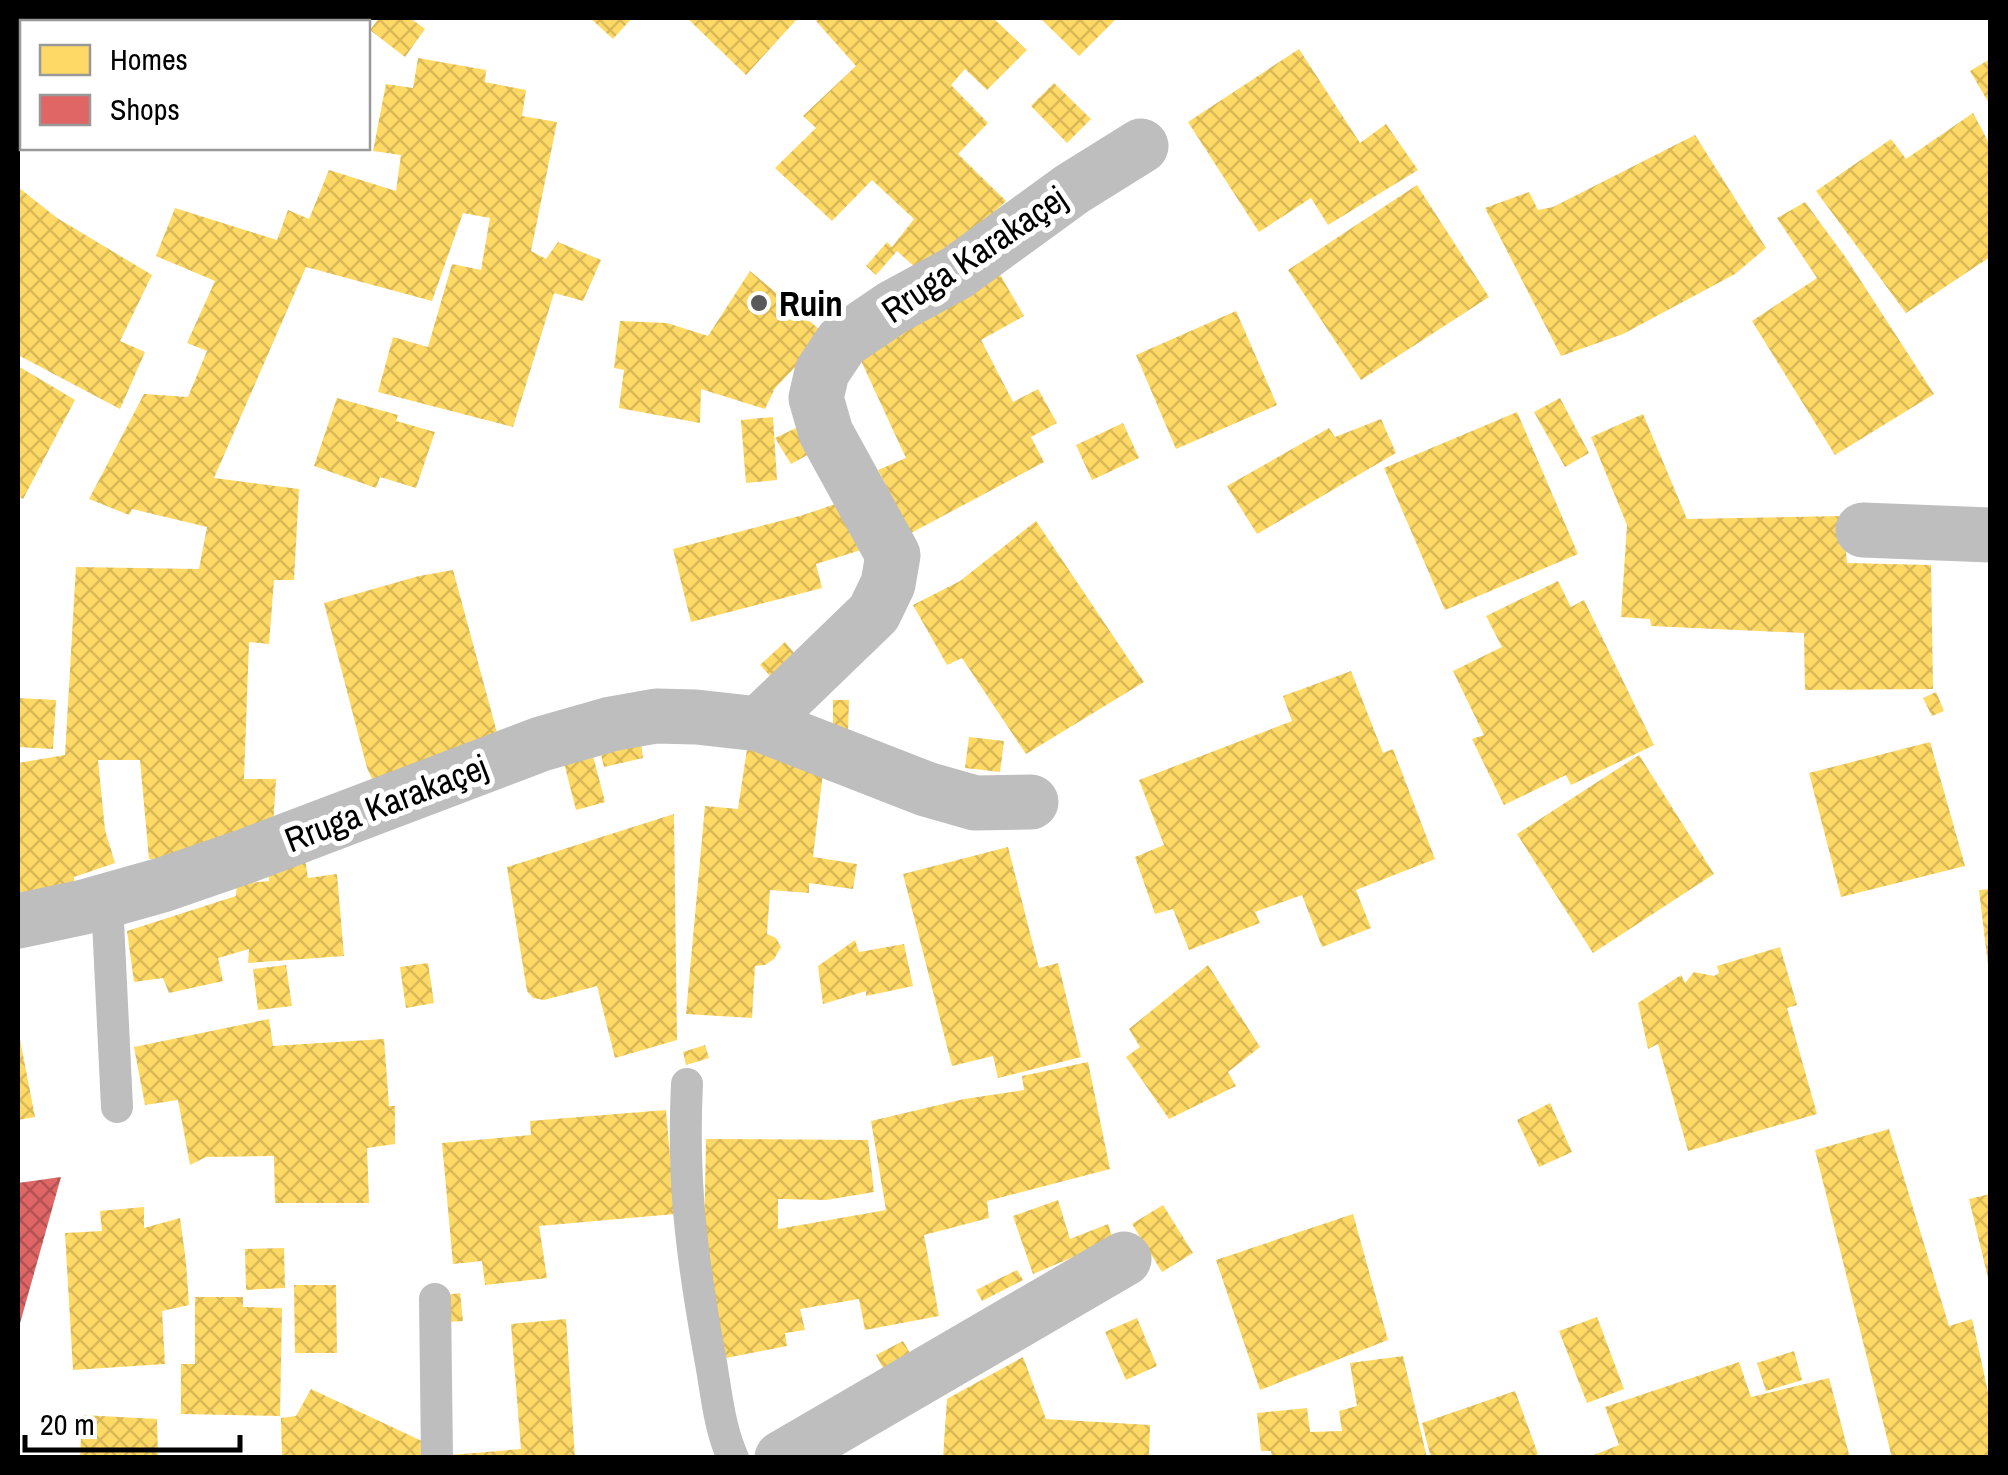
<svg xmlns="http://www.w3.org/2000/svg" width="2008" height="1475" viewBox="0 0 2008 1475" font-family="'Archivo Narrow',sans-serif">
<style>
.homes{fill:url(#homes-cross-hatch)}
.shops{fill:url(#shops-cross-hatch)}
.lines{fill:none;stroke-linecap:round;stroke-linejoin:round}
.lane{stroke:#bebebe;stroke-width:32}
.street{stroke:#bebebe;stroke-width:55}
.poi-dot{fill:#595959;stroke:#fff;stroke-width:4}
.labels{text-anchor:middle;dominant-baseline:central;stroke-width:10;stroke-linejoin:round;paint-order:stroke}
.street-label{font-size:35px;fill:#000;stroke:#fff}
.poi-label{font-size:35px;font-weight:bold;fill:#000;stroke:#fff;text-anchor:start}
</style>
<defs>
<pattern id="homes-cross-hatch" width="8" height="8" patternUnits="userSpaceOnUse" patternTransform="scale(2.5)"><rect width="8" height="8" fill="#ffd966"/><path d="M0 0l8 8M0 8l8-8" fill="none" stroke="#d9b857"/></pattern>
<pattern id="shops-cross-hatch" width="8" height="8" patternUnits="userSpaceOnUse" patternTransform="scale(2.5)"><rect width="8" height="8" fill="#e06666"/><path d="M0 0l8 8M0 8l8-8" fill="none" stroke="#b35252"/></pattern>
</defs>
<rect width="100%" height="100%" fill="#fff"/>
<path class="homes" d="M134 18H261L259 22H132Z
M379 18H410L425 29 405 57 370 30Z
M590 18H632L613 39Z
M687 18H798L746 75Z
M819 18H993L1027 50 987 90 965 69 951 85 988 123 958 154 1006 201 926 277 897 251 876 275 866 266 887 242 892 247 914 219 872 180 832 221 775 168 816 128 803 116 856 66 816 21Z
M1040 18H1117L1079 56Z
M1299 49 1360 143 1386 124 1418 170 1328 225 1311 198 1259 232 1188 122Z
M418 58 486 70 485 82 526 90 522 116 557 122 531 251 546 259 558 242 601 260 583 301 554 293 513 427 378 392 393 337 428 347 452 264 481 270 490 218 463 213 432 301 306 267 214 478 299 489 294 580H274L269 644 249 642 244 779H276L273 827 188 857 149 859 140 760H98L105 830 115 863 74 877V890L18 901V763L65 755 76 567 199 569 207 527 132 509 129 515 89 499 144 394 188 397 207 351 187 343 215 281 156 256 175 208 277 240 288 210 309 219 329 170 396 191 401 155 373 151 386 84 413 88Z
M1990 59V105L1970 71Z
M1054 83 1091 119 1067 143 1031 106Z
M1973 113 1990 145V257L1906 313 1816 191 1891 139 1906 159Z
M1695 135 1766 248 1735 274 1623 334 1561 356 1485 208 1529 192 1538 210 1553 207Z
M1417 185 1489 297 1361 380 1288 270Z
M18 187 57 218 152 275 120 341 145 352 120 409 18 355Z
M1805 202 1846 258 1934 394 1835 455 1752 321 1817 278 1777 218Z
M995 266 1024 316 981 340 1013 402 1038 389 1057 423 1031 437 1044 462 911 533 878 470 906 458 856 350Z
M750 271 826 335 775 388 765 409 701 389 700 423 619 408 624 370 614 368 620 321 667 323 708 336Z
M1236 311 1277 405 1176 449 1136 355Z
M18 366 75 400 23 499 18 496Z
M337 398 398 415 396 421 435 432 416 488 380 477 376 488 314 466Z
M1560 398 1589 453 1565 467 1534 412Z
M1517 412 1578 554 1445 610 1384 468Z
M1643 414 1687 519 1843 516 1847 563 1931 565 1933 689 1805 690 1804 633 1651 626 1650 619 1621 617 1627 525 1591 437Z
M773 417 777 480 746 483 741 420Z
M1381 419 1396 453 1257 534 1227 486 1329 428 1335 437Z
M1123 423 1139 458 1092 480 1076 445Z
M796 428 813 452 791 464 775 438Z
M841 502 861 550 816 564 822 588 691 622 673 549 803 515Z
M1036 521 1144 682 1026 754 962 658 947 665 913 605 960 581Z
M453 570 499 740 375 785 367 768 324 603 419 576Z
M1558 581 1571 607 1584 600 1654 745 1571 785 1566 775 1504 805 1472 739 1484 735 1453 671 1502 647 1486 616Z
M785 642 794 653 771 677 760 665Z
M1351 671 1383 753 1393 749 1435 859 1356 890 1371 928 1322 947 1302 895 1255 912 1260 923 1189 950 1173 909 1155 914 1135 857 1164 845 1139 780 1292 721 1283 696Z
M1936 692 1944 711 1932 716 1923 698Z
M18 698 56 700 53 749 18 747Z
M833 700H849L848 732H833Z
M969 737 1004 741 1000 772 965 768Z
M641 742 643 758 604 767 600 751Z
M1930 742 1965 866 1841 897 1809 773Z
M747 749 823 772 813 857 857 864 853 889 809 883V893L770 890 767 934 776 938 781 947 774 959 765 965 755 966 752 1018 686 1014 705 806 738 809Z
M592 752 605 802 576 810 563 759Z
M1639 755 1714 874 1593 953 1517 834Z
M674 814 677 1040 615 1058 597 986 544 1000 533 998 527 991 507 867Z
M1008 847 1039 968 1058 963 1081 1057 998 1078 993 1056 952 1066 903 874Z
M305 859 308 878 337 874 344 956 248 963 249 949 218 958 223 981 169 993 163 978 134 982 127 931 236 896 237 884 269 881 268 866Z
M1990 889V965H1988L1979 890Z
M855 940 859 952 904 944 913 986 866 996V991L823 1004 818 966Z
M1780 947 1797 1005 1787 1008 1817 1114 1688 1151 1658 1044 1648 1049 1638 1003 1681 975 1685 983 1694 972 1714 976 1719 973 1717 966Z
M428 963 434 1003 406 1008 400 967Z
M286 965 292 1006 258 1010 253 969Z
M1208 965 1260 1047 1228 1072 1236 1086 1169 1119 1126 1057 1140 1047 1129 1029Z
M269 1019 273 1046 384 1039 389 1106H395V1144L367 1148 369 1203H275L274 1156 206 1157 190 1165 178 1100 145 1105 134 1047Z
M18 1029 35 1117 18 1120Z
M705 1045 709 1058 686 1065 683 1052Z
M1088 1062 1110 1169 987 1201 989 1218 924 1235 939 1316 865 1330 859 1299 800 1309 805 1330 785 1333 787 1346 726 1358 704 1249 706 1139 868 1140 874 1192 826 1200 778 1199V1229L886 1210 871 1121 964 1099 1024 1090 1022 1076Z
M1550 1103 1572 1152 1539 1167 1517 1120Z
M666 1110 675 1214 539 1226 547 1278 485 1285 482 1261 453 1264 442 1143 531 1135 530 1121Z
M1889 1129 1949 1326 1972 1319 1990 1401V1458H1892L1815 1150Z
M1990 1194V1281L1989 1282 1969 1199Z
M1058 1200 1070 1239 1108 1224 1113 1240 1033 1274 1013 1216Z
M1163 1205 1193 1253 1162 1272 1132 1224Z
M144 1207V1228L180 1218 186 1262 189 1305 162 1311 165 1364 73 1370 65 1233 102 1231 100 1211Z
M1353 1214 1388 1340 1260 1390 1216 1260Z
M284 1248 285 1288 246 1290 245 1249Z
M1017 1270 1023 1280 982 1301 976 1290Z
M294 1285H336L337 1353H295Z
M460 1293 463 1321 448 1322 445 1295Z
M195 1297H243V1307L282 1308 280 1416 181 1414V1364H195Z
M1597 1317 1624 1389 1587 1403 1559 1331Z
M1137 1318 1157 1366 1126 1380 1105 1332Z
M566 1319 575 1458H451V1455L521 1449 511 1324Z
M903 1341 910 1353 883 1368 876 1355Z
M1794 1351 1802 1380 1766 1391 1757 1363Z
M1403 1356 1427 1458H1272L1271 1451H1261L1257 1413 1307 1408 1310 1432 1342 1431 1339 1411 1357 1406 1350 1363Z
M1023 1357 1046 1419 1150 1425 1149 1458H943L947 1399Z
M1739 1362 1751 1397 1829 1378 1850 1458H1586L1619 1445 1605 1407Z
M311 1389 426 1443V1458H282L281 1418 296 1416Z
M1515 1391 1538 1454 1530 1458H1431L1422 1423Z
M82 1415 157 1419 158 1458H80Z"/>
<path class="shops" d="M61 1177 19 1327 18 1326V1183Z"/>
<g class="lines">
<path class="lane" d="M107 901 117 1107
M687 1084C682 1182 692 1257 709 1352 716 1387 718 1425 733 1458
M435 1299 437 1458"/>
<path class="street" d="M41 22 44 18
M18 69 22 59
M1863 530 1990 535
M759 724 874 613 888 584 893 555 826 433 816 398 822 372 842 342 892 308 958 272 1072 189 1141 146
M18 921 84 907 162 885 246 856 541 744 611 724 656 716 696 717 759 724 926 789 975 803 1031 802
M782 1458 1124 1259"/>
</g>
<circle class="poi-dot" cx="759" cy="303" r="10"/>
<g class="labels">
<g class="street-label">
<text transform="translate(974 254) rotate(-34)">Rruga Karakaçej</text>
<text transform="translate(386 803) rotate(-21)">Rruga Karakaçej</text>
</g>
<g class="poi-label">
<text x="779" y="303">Ruin</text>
</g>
</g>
<rect width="2008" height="1475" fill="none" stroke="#000000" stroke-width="40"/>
<rect x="20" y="20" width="350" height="130" fill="#ffffff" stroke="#999999" stroke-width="2.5"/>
<rect x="40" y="45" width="50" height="30" fill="#ffd966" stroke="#999999" stroke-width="2.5"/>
<text x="110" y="70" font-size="30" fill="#000000">Homes</text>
<rect x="40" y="95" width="50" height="30" fill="#e06666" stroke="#999999" stroke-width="2.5"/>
<text x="110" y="120" font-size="30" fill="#000000">Shops</text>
<path d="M25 1435v15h215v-15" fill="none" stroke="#000000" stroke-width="5"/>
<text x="40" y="1435" font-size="30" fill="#000000" stroke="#ffffff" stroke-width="8" paint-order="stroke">20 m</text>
</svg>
